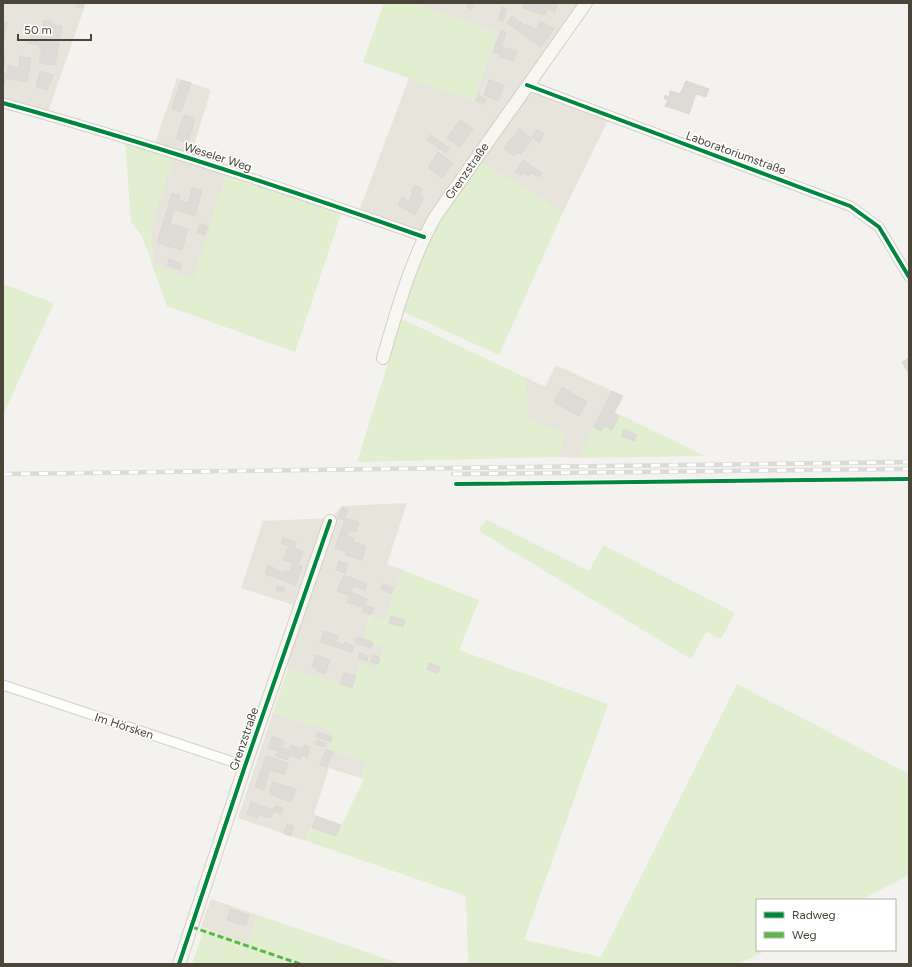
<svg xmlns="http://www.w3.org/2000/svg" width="912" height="967" viewBox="0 0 912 967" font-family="Figtree,sans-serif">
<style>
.residential{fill:#e7e4dc}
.green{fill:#e1eecf}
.building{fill:#dedbd6;stroke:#dcd9d4}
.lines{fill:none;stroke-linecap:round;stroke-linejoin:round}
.street-casing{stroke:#d2d0cb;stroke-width:11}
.secondary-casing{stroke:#d3cfc5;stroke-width:14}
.street{stroke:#fdfdfc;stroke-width:9}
.secondary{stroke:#f7f6f1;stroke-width:12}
.rail-casing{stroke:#dbdbda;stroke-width:4.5}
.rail{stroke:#fff;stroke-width:3;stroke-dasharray:9;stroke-linecap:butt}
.quiet{stroke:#58b947;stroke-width:3;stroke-dasharray:6 3;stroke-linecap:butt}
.cycleway-casing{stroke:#fff;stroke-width:6}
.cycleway{stroke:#00873e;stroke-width:4}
.labels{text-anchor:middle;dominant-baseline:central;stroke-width:3;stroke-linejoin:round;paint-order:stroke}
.street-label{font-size:12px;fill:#4b4439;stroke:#fff}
</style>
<rect width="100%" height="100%" fill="#f4f2ee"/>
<path class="residential" d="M3 3H86L46 118 3 106Z
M413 3H591L537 82 612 112 563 212 481 162 430 235 359 211 409 78 473 101 497 33Z
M177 78 211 90 192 152 229 168 193 279 153 264 151 225 174 156 153 149Z
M556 365 612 391 579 458 557 457 565 434 529 419 525 377 545 387Z
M407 503 387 564 403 570 385 620 370 615 363 639 384 646 376 670 360 664 352 688 275 664 293 605 241 588 263 521 331 518 342 506Z
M273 712 334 732 328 749 367 762 361 778 329 768 314 814 316 815 306 841 238 818Z
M211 899 258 915 248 944 201 927Z"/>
<path class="green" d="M384 3H413L497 33 473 101 363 62Z
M125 142 174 156 151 225 153 264 193 279 226 175 341 214 295 352 167 306 142 236 131 222Z
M481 162 563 212 499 355 404 312 430 235Z
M3 284 54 303 3 415Z
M402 319 525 377 529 419 565 434 557 457 357 462Z
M615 412 705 456 579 458 594 427 601 431 604 426 612 430Z
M487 520 589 571 603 545 735 613 721 639 706 632 691 659 482 533 479 529Z
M403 570 479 600 459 650 608 704 524 940 601 957 737 684 909 774V875L861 900H757V950H767L738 964H468L466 896 306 841 312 828 336 836 364 779 361 778 367 762 328 749 334 732 273 712 288 668 352 688 360 664 376 669 384 646 363 639 371 615 385 620Z
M258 915 401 964H192L204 929 248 943Z"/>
<path class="building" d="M77 3H84L82 9 76 6Z
M469 3H474L471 9 467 7Z
M524 3H531L541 6 542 3H557V5L555 12 547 9 545 15 523 8Z
M502 7 507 9 503 21 498 20Z
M512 16 525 26 527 24 535 30 541 21 554 29 541 47 507 23Z
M44 20 51 21V24L62 26 55 65 39 63 42 49 39 48Z
M3 23H7L3 44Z
M501 31 506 33 499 54 493 52Z
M31 35 39 37 38 45 29 43Z
M502 47 517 51 514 61 499 57Z
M3 55H5L4 65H3Z
M20 56 31 58 27 82 6 78 5 82 3 81V73L7 74 8 65 19 68Z
M40 71 53 75 51 83H49L47 90 36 87Z
M181 80 191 83 181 112 172 109Z
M489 80 504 85 498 101 484 95Z
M686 81 709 89 706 97 696 94 689 114 665 106 668 100 664 99 665 95 669 97 670 91 680 94Z
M478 95 486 99 484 104 476 101Z
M184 115 195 118 188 143 176 139Z
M460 120 473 129 460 147 447 138Z
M519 128 532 139 526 148 512 139Z
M537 129 544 134 539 143 532 137Z
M430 135 449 148 446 153 427 140Z
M511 138 525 149 521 155 517 152 514 156 504 149Z
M438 152 453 163 442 178 428 167Z
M523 160 542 173 539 177 532 173 529 176 524 173 522 176 515 172Z
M415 185 422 189 419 195 424 198 415 215 398 205 402 197 409 201 413 192 411 191Z
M192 188 202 190 195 216 174 209 170 224 188 229 182 250 157 243 172 193 180 196 179 200 188 203Z
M200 224 208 226 205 235 197 233Z
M169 259 182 264 180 270 167 265Z
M909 358V374L902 362Z
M562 387 587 402 579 416 554 402Z
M612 391 623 396 614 413 619 416 612 430 604 426 601 431 594 427Z
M624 429 637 435 634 441 621 436Z
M342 507 348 509 345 518 359 522 356 532 349 530 347 535 340 533 345 520 338 518Z
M340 533 354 538 353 542 366 546 362 560 345 555 346 552 335 548Z
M283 538 296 542 294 548 303 551 298 565 302 566 296 585 265 574 268 565 284 573 285 570 290 572 293 563 283 560 289 546 281 543Z
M339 561 348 564 345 573 336 570Z
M344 575 367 584 365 590 353 586 350 596 337 591Z
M383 584 393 588 391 593 381 589Z
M277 586 285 588 283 592 276 590Z
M351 592 367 599 365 605 374 608 371 615 362 612 364 608 347 602Z
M391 616 405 620 403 627 389 623Z
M324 631 338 636 336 642 344 645 345 642 354 646 352 652 320 642Z
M357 637 373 642 371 648 355 643Z
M360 653 368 656 367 661 358 658Z
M316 655 330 660 325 674 317 671 318 669 312 667Z
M373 655 380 658 378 664 371 662Z
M429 663 440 667 438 673 427 669Z
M344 673 356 676 352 688 340 684Z
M318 732 332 737 331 742 316 737Z
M274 736 284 741 282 748 289 750 287 754 268 748 272 737 273 738Z
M317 740 326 743 324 747 315 744Z
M291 745 303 749 304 745 310 747 307 757 301 755 300 759 287 754Z
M326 749 334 752 332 756H331L327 767 320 765Z
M278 751 289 755 287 760 276 756Z
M266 756 288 763 284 774 273 771 272 772 269 771 268 775 260 772Z
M260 772 268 775 264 790 255 787Z
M273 782 296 789 291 802 269 794Z
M251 802 273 810 275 806 283 808 281 814 273 811 271 818 259 815 258 818 247 814Z
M316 816 341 825 336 836 312 828Z
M287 824 294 826 291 836 284 834Z
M230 909 249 915 246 926 227 920Z"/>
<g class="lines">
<defs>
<path id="street" d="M527 85 850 206 879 227 909 277
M3 103C145 142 285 188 424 237
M3 685 245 766"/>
<path id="secondary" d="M383 358C397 310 411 260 435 217L586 3
M179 964 245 766 330 521"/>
</defs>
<use href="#street" class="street-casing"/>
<use href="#secondary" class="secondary-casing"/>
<use href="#street" class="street"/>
<use href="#secondary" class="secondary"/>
<defs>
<path id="rail" d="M3 474 909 462
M453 474 909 469"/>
</defs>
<use href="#rail" class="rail-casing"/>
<use href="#rail" class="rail"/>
<path class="quiet" d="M192 927 300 964"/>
<defs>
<path id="cycleway" d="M527 85 850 206 879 227 909 277
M3 103C145 142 285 188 424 237
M456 484 909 479
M179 964 245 766 330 521"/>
</defs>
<use href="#cycleway" class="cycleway-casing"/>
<use href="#cycleway" class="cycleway"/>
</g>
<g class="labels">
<g class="street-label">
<text transform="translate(736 153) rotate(20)">Laboratoriumstraße</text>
<text transform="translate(218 157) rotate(18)">Weseler Weg</text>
<text transform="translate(467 171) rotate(-55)">Grenzstraße</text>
<text transform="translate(124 726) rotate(18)">Im Hörsken</text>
<text transform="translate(244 739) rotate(-71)">Grenzstraße</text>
</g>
</g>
<rect width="912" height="967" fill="none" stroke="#4b4439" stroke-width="8"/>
<rect x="756" y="899" width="140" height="52" fill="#ffffff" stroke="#b7b4b0"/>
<rect x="764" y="912" width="20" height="6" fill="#00873e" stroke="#b7b4b0"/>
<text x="792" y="919" font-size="12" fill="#4b4439">Radweg</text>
<rect x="764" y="932" width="20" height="6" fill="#58b947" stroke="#b7b4b0"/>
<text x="792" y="939" font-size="12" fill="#4b4439">Weg</text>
<path d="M18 34v6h73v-6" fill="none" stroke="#4b4439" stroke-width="2"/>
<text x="24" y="34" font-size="12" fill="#4b4439" stroke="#ffffff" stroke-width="3" paint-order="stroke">50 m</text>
</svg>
